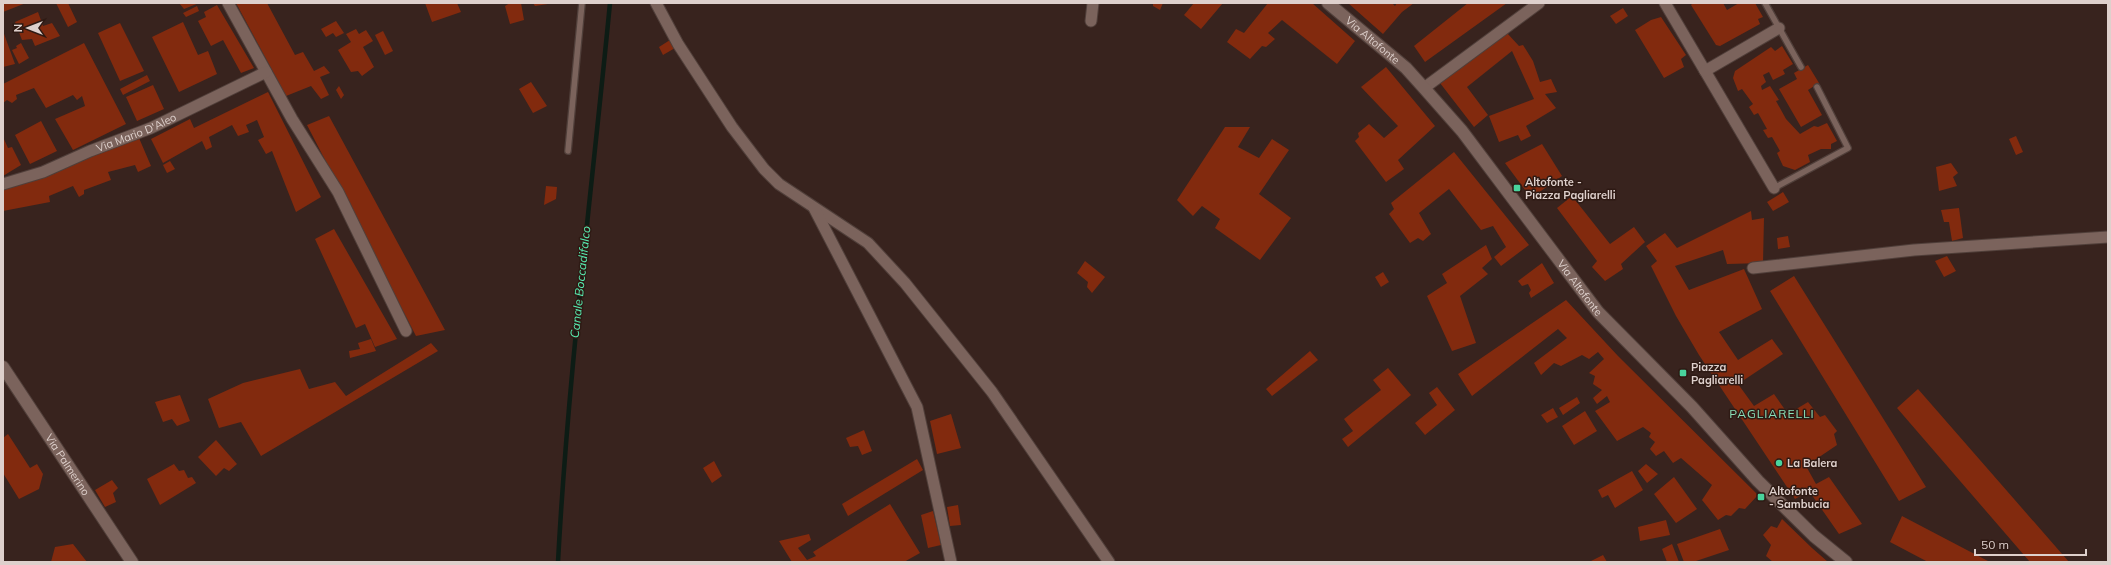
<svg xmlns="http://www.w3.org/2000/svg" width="2111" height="565" viewBox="0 0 2111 565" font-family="Mulish,sans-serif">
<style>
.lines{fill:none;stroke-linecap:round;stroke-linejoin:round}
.stream{stroke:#0d1c15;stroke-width:4.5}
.building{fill:#822a0e}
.lane-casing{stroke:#503f3a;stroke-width:8}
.street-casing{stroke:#503f3a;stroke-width:13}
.secondary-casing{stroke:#503f3a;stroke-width:14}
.lane{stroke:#7b635c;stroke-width:5.5}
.street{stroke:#7b635c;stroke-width:11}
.secondary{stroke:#7b635c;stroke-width:12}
.poi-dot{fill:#49d49d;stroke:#2e1a14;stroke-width:1.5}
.labels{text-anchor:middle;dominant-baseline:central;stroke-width:3;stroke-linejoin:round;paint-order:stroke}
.street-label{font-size:11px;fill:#ded0cc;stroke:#2e1a14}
.poi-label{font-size:11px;font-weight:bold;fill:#ded0cc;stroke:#2e1a14;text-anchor:start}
.water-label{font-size:12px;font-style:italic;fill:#58f1b4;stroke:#2e1a14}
.neighbourhood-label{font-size:12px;letter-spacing:1px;fill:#8be0b8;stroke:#2e1a14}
</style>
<rect width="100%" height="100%" fill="#38231e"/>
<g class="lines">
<path class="stream" d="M558 562C568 375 592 189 610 3"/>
</g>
<path class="building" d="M3 3H26L3 12Z
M56 3H68L77 22 68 27Z
M179 3H199L184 9Z
M236 3H267L295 55 303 52 314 71 324 66 330 73 320 77 329 95 321 99 311 86 286 96Z
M425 3H457L461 12 432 22Z
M510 3H521L524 20 510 24 505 6Z
M533 3H548V4L535 6Z
M1153 3H1163L1160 10 1153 6Z
M1194 3H1223L1201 29 1184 15Z
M1268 3H1312L1355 41 1337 64 1282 20 1268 33 1275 39 1266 47 1262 46 1250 59 1227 42 1236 29 1244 33Z
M1348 3H1392L1395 6 1397 3H1414L1402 12 1383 34Z
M1468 3H1507L1425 62 1414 46Z
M1693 3H1723L1727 10 1739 3H1755L1763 17 1758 19 1760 24 1720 46 1716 45 1691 5Z
M217 5 254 68 241 73 223 40 211 46 198 21 206 17 204 12Z
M197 6 199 11 186 17 183 13Z
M1623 8 1628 16 1616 24 1610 16Z
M38 12 43 26 52 23 60 36 35 46 32 39 22 40 15 22Z
M1661 17 1686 55 1681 59 1684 67 1664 78 1635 30 1651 20Z
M336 21 344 33 336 37 333 33 326 37 321 29Z
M183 22 198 55 208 51 217 74 179 92 152 37Z
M120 23 144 71 120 81 98 33Z
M356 29 359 34 366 30 373 41 363 47 374 67 362 76 358 71 351 72 338 50 351 42 346 34Z
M3 31 15 64 3 67Z
M383 31 393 51 385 55 375 35Z
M1507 33 1519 46 1523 45 1533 61 1540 82 1551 79 1557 92 1545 94 1556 108 1526 126 1531 136 1521 141 1518 135 1499 142 1489 116 1534 99 1512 51 1467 87 1488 115 1474 127 1440 83Z
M670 40 675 48 663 55 659 47Z
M21 43 29 58 19 64 12 50 17 48 16 46Z
M84 43 126 124 73 150 55 119 85 106 82 96 77 100 73 95 46 108 34 88 16 95 17 99 12 103 7 100 3 103V84Z
M1782 46 1793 64 1783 70 1785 74 1773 80 1769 72 1763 75 1766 82 1761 86 1762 90 1770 86 1779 100 1776 101 1786 119 1800 134 1814 126 1818 127 1827 123 1837 141 1831 144V149H1821L1808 155 1810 162 1795 170 1783 166 1777 153 1780 151 1772 137 1768 138 1763 130 1767 129 1758 113 1754 115 1749 107 1753 104 1742 89 1738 91 1733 78 1735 71 1771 47 1775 51Z
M1808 65 1819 83 1808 90 1822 115 1801 127 1779 89 1797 79 1794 73Z
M1386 67 1435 126 1398 160 1404 169 1386 182 1355 141 1359 137 1358 133 1369 124 1384 138 1398 126 1361 87Z
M147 75 150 81 123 95 120 89Z
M531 82 547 106 533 113 519 89Z
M153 85 164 109 137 121 126 97Z
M339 86 344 95 341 99 336 90Z
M268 92 321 197 296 212 272 151 266 154 258 140 264 137 257 120 246 125 249 132 238 136 232 125 209 137 212 147 206 150 202 141 163 163 151 139 190 119 194 128Z
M329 116 445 330 416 336 307 125Z
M41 121 57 151 30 164 15 135Z
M1225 127H1250L1238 147 1259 158 1272 139 1289 150 1259 194 1291 218 1260 260 1215 228 1220 219 1202 206 1193 216 1177 200Z
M2016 136 2023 152 2016 155 2009 139Z
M3 137 8 148 12 147 21 165 3 176Z
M139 138 151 166 138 172 135 165 108 172 111 180 84 190V194L79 197 73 186 49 196 50 202 3 211V190Z
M1542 144 1562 176 1531 198 1505 163Z
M1454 152 1529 245 1501 266 1494 257 1506 247 1493 226 1481 230 1449 189 1419 213 1431 234 1423 241 1418 238 1410 243 1389 214 1394 209 1391 203Z
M170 161 175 169 167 173 163 165Z
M1951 163 1958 173 1953 177 1957 186 1939 191 1936 167Z
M546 186 557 187 556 199 544 205Z
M1783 192 1789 202 1773 211 1767 202Z
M1572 196 1610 244 1634 227 1645 242 1621 264 1623 269 1605 281 1592 267 1597 261 1557 208Z
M1959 208 1963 238 1952 241 1949 222H1944L1941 210Z
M1751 211 1752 220 1764 218 1763 263 1727 264 1723 250 1675 266 1689 290 1744 269 1762 309 1719 332 1738 360 1772 339 1783 354 1738 384 1754 406 1774 394 1788 414 1808 402 1820 417 1825 415 1837 431 1834 434 1837 445 1806 466 1816 484 1829 477 1862 524 1839 534 1809 491 1795 499 1699 355 1676 316 1651 266 1657 261 1646 246 1665 233 1677 248Z
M334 229 397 339 375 347 365 324 356 328 315 239Z
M1788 236 1790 247 1778 249 1777 238Z
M1486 245 1492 259 1482 268 1488 274 1460 296 1476 343 1452 351 1427 296 1447 283 1442 274Z
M1947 256 1956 271 1944 277 1935 261Z
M1085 261 1105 277 1092 293 1087 287 1088 282 1077 273Z
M1542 263 1554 283 1531 298 1529 293 1531 290 1528 284 1522 286 1518 281Z
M1383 272 1389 282 1381 287 1375 277Z
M1794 276 1926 487 1899 501 1770 291Z
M1566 300 1618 356 1758 495 1745 509 1739 508 1731 516 1726 515 1718 520 1702 500 1712 485 1681 458 1673 463 1664 451 1656 456 1650 449 1655 442 1649 437 1651 433 1643 427 1617 441 1595 411 1610 402 1607 396 1597 404 1593 398 1602 390 1593 384 1595 376 1589 373 1604 359 1598 352 1589 359 1582 355 1561 366 1554 363 1541 375 1534 363 1567 338 1558 329 1472 396 1458 374Z
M371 339 376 351 350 358 349 351 360 349 358 343Z
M431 343 438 351 261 456 241 422 219 428 208 399 243 383 300 369 309 389 335 382 346 396Z
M1310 351 1318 360 1272 396 1266 389Z
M1388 368 1411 395 1348 447 1342 439 1353 431 1344 419 1381 390 1373 380Z
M1437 387 1455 410 1425 435 1415 423 1437 405 1429 393Z
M1918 389 2069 562H2030L1897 408Z
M180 395 190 421 177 426 172 419 163 422 155 402Z
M1577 397 1580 403 1563 415 1559 408Z
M1553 408 1558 417 1547 423 1541 415Z
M1585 411 1597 431 1574 445 1562 426Z
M951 414 961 448 937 454 930 421Z
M864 430 872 451 862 455 858 446 850 447 846 438Z
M8 434 30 468 37 464 43 474 39 489 19 499 3 473V438Z
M216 440 237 464 229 471 224 468 216 476 198 457Z
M917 459 923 470 848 516 842 504Z
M714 461 722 476 712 483 703 468Z
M174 464 179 471 184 470 188 478 192 477 196 483 160 505 147 479Z
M1646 464 1658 474 1647 483 1638 471Z
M1632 471 1643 490 1615 508 1608 495 1602 498 1598 490Z
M1674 477 1697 509 1676 523 1654 494Z
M112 480 118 488 113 493 116 502 105 507 95 490Z
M890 504 920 553 904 562H792L779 541 809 534 811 540 798 548 807 560 816 556 813 552Z
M958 505 961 525 950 526 947 507Z
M933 511 941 545 928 548 921 515Z
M1902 516 1986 560 1990 562H1928L1890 542Z
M1782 519 1812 548 1828 562H1773L1766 556 1771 545 1763 535 1771 526 1777 528Z
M1666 520 1670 535 1640 541 1638 527Z
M1720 529 1729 550 1693 562H1684L1677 544Z
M73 544 87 562H51L55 547Z
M1672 544 1679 562H1667L1662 549Z
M1603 555 1607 562H1589Z"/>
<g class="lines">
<defs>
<path id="lane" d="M1765 3 1801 67
M568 151 582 3
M1774 188 1848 148 1817 87"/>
<g id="street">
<path d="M228 3 292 119 338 192 406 331"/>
<path d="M656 3 678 44 732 127 764 169 779 184 868 243 905 283 992 392 1109 562"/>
<path d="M1665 3 1774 188"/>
<path d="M1091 21 1093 3"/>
<path d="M1705 71 1779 28"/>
<path d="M1424 88 1539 3"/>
<path id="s1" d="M3 184 43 172 90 151 151 128 266 72"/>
<path d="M814 208 917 407 951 562"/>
<path d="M1753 268 1914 250 2108 237"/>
</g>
<g id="secondary">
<path id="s2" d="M1328 3 1406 68 1424 88 1462 131 1598 312 1692 407 1758 481 1814 536 1846 562"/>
<path id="s3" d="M3 367 132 562"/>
</g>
</defs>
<use href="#lane" class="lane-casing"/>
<use href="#street" class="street-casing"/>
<use href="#secondary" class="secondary-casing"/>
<use href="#lane" class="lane"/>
<use href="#street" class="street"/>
<use href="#secondary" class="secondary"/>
</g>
<g class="poi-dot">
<rect x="1513" y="184" width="8" height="8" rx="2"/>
<rect x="1679" y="369" width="8" height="8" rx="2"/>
<circle cx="1779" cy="463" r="4"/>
<rect x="1757" y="493" width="8" height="8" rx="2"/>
</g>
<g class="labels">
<g class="street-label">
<text stroke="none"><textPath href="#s2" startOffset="58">Via Altofonte</textPath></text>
<text stroke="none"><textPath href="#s1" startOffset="143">Via Mario D'Aleo</textPath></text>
<text stroke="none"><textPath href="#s2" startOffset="382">Via Altofonte</textPath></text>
<text stroke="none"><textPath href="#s3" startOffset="117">Via Palmerino</textPath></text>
</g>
<g class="poi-label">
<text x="1525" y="182">Altofonte -<tspan x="1525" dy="13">Piazza Pagliarelli</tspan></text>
<text x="1691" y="367">Piazza<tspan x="1691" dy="13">Pagliarelli</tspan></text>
<text x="1787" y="463">La Balera</text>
<text x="1769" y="491">Altofonte<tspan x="1769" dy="13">- Sambucia</tspan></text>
</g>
<g class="water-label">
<text transform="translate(580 282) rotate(-84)">Canale Boccadifalco</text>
</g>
<g class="neighbourhood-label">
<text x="1772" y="413">PAGLIARELLI</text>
</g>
</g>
<rect width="2111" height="565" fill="none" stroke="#ded0cc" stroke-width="8"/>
<g transform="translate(28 28) rotate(270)" stroke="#2e1a14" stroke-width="3" paint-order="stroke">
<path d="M0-3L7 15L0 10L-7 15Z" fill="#ded0cc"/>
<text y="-6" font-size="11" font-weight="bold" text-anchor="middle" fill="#ded0cc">N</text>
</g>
<path d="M1975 549v6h111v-6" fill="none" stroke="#ded0cc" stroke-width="2"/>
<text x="1981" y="549" font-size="12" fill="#ded0cc" stroke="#2e1a14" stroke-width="3" paint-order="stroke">50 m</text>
</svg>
